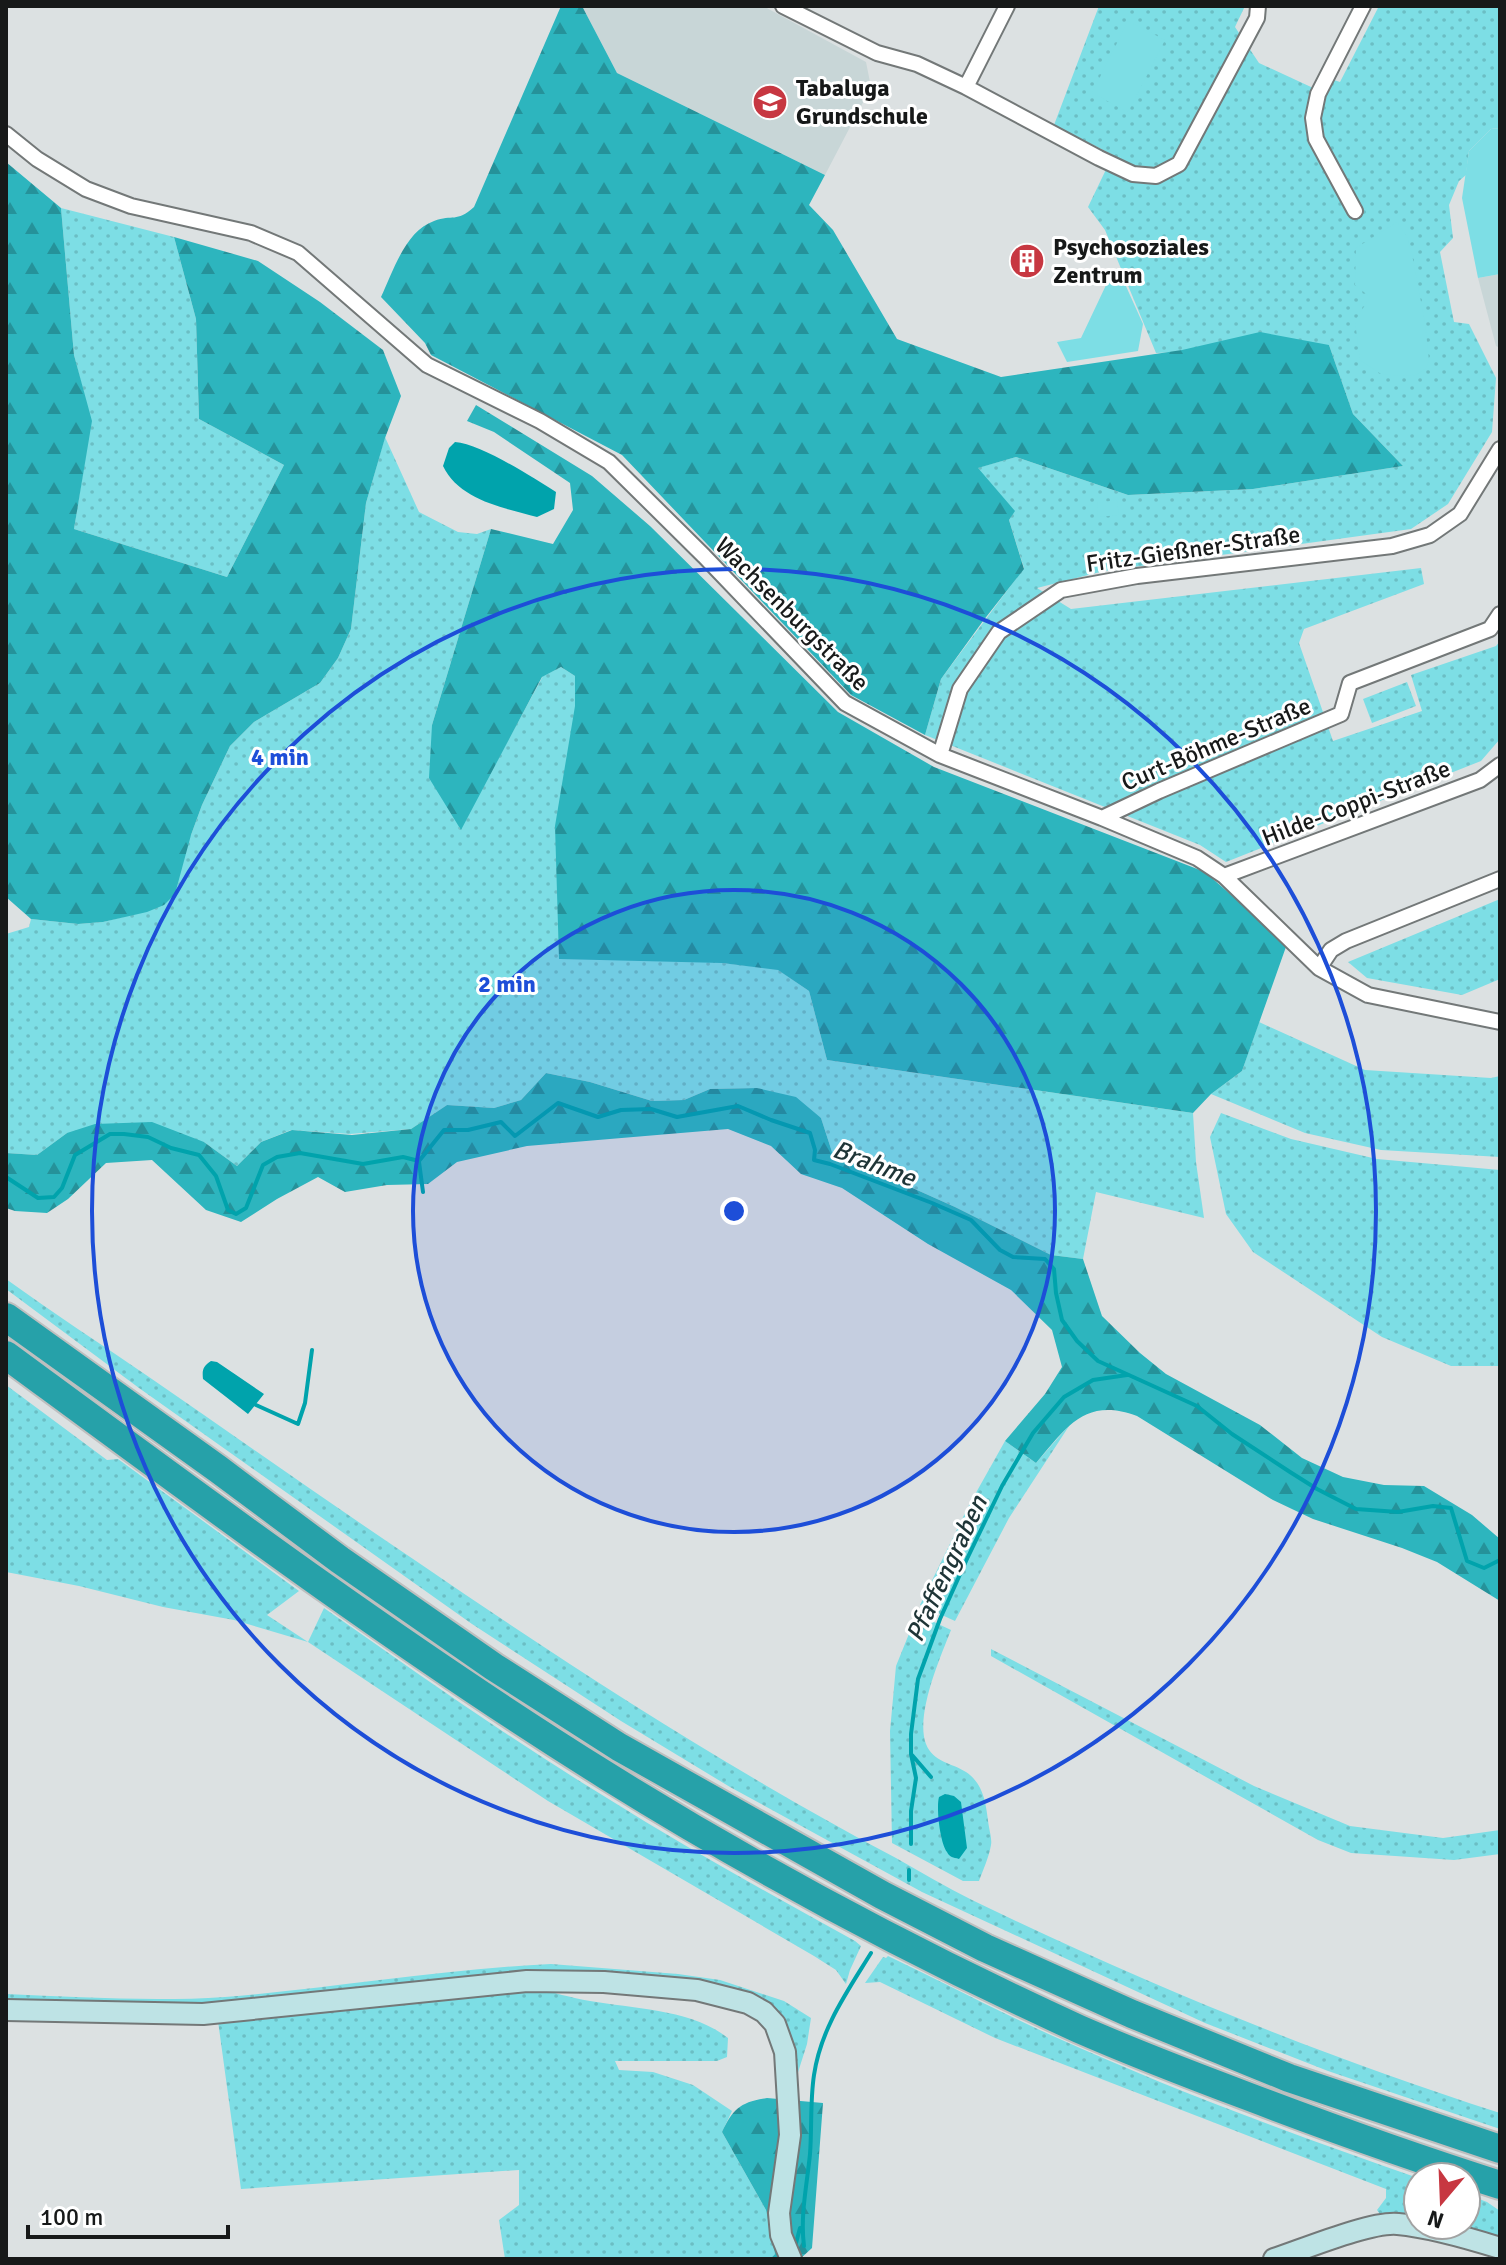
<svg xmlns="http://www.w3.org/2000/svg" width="1506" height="2265" viewBox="0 0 1506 2265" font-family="Signika,sans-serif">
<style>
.built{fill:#c8d6d7}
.grass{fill:url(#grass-dots)}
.forest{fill:url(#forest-firs)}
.park{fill:#7ddee5}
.water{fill:#00a3ac}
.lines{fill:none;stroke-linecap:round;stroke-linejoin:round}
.stream{stroke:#00a3ac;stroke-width:4}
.street-casing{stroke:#737878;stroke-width:18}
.secondary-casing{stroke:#737878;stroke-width:24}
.highway-casing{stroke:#bebfbf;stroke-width:32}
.street{stroke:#fff;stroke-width:14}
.secondary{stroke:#bee3e5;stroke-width:20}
.highway{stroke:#26a1a9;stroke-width:28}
.ring{fill:none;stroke:#1d4ed8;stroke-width:4}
.labels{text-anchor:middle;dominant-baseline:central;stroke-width:6;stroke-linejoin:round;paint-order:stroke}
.poi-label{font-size:24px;font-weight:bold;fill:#171919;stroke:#fff;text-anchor:start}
.street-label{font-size:24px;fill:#171919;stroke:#fff}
.water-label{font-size:26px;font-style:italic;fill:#1f3537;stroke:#fff}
.centre{fill:#1d4ed8;stroke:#fff;stroke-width:4}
.ring-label{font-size:24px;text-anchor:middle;font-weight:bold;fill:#1d4ed8;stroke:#fff;stroke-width:6;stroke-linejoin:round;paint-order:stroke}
</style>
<defs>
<pattern id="grass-dots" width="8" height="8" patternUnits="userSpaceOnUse" patternTransform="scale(2)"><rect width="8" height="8" fill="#7ddee5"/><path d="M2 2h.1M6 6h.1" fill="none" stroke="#6bbec4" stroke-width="1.8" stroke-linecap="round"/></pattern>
<pattern id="forest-firs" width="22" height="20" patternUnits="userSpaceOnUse" patternTransform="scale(2)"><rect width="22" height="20" fill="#2db5be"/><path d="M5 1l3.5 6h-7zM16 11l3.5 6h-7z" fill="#25929a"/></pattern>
</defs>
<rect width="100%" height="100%" fill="#dce1e2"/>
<path class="built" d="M582 6H763L866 62 871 87 825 175 617 73Z
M1500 274V348L1496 346 1478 278Z"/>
<path class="grass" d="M1099 6H1245L1235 27 1259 63 1324 93 1331 79 1340 82 1379 6H1500V128L1491 129 1469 151 1466 175 1459 181 1449 205 1453 238 1440 252 1454 322 1469 324 1496 378 1492 432 1448 504 1411 529 1104 571 1037 588 1071 609 1421 568 1424 584 1304 629 1299 643 1333 741 1422 711 1411 675 1496 646 1500 641V739L1481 761 1226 862 1200 845 925 735 941 679 1024 568 1009 520 1014 511 977 468 1016 457 1128 495 1253 489 1403 466 1353 414 1329 345 1156 353 1105 230 1088 207 1113 155 1054 125Z
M61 208 174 237 196 319 199 419 284 465 227 577 74 529 91 421 74 355Z
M385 437 419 512 458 532 477 534 491 529 432 725 460 829 543 676 561 667 575 676V706L722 963 777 969 809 991 827 1060 1193 1113 1196 1162 1204 1218 1096 1192 1083 1259 1051 1255 955 1207 832 1152 821 1118 757 1088 710 1089 684 1100 652 1101 590 1082 546 1073 521 1100 494 1108 447 1105 411 1129 350 1134 291 1130 261 1142 237 1166 204 1142 67 1133 37 1155 6 1153V934L29 927 31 919 78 924 103 922 123 917 191 835 202 805 230 746 254 722 320 683 338 658 351 629 366 503Z
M1407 682 1416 706 1372 723 1363 699Z
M1500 899V979L1462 995 1367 978 1348 962Z
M1259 1022 1365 1070 1491 1078 1500 1076V1157L1381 1150 1305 1133 1211 1094 1242 1071Z
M1221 1113 1291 1139 1377 1159 1500 1170V1366H1451L1382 1337 1253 1252 1226 1214 1210 1137Z
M6 1279C53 1313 101 1344 149 1377 239 1439 328 1502 419 1563 574 1669 730 1770 896 1858 921 1872 946 1887 972 1900 1143 1983 1319 2055 1500 2113V2129L1328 2071 1205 2023 922 1892 730 1787 621 1721 472 1624 139 1388 6 1289Z
M6 1385 107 1460 118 1459 299 1591 267 1615 308 1642 324 1608C417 1673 510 1739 607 1798 688 1849 772 1895 855 1941L861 1946 850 1970 846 1984 836 1970 814 1956 548 1801 308 1642 234 1620 163 1607 79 1586 6 1572Z
M1071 1423 1009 1518 955 1621 920 1605 968 1507 1005 1441 1036 1463Z
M917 1614 951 1630C940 1658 915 1715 926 1744 933 1762 952 1763 966 1772 985 1785 986 1806 989 1827 990 1833 992 1840 991 1845 989 1857 983 1870 979 1881H963L892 1843 890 1731 896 1666Z
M991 1649 1254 1786 1350 1826 1443 1838 1500 1830V1854L1454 1860 1351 1853 1318 1840 991 1656Z
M888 1956C943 1982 997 2011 1053 2036 1172 2090 1295 2135 1418 2178V2222L1382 2217 1377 2210 1386 2198V2189L995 2038 880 1982 865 1983 883 1957 886 1958Z
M551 1964 678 1974 720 1980 784 2001 811 2018 807 2044 793 2088 782 2018 670 1981 193 2009 6 2004V1994C79 1997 152 2002 225 1997 334 1988 442 1969 551 1964Z
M534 1988C553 1992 571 1998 590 2001 635 2009 691 2009 728 2038L727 2057 717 2061H615L619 2070 653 2072 693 2085 732 2111 722 2132 766 2210 775 2254 770 2259H505L499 2220 519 2205V2170L241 2189 218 2021Z
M1466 2194 1487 2202 1500 2211V2242L1432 2225H1466Z"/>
<path class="forest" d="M561 6H582L617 73 825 175 809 205 833 230 897 339 1001 377 1182 350 1260 332 1329 345 1353 414 1403 466 1253 489 1128 495 1016 457 978 468 1015 511 1009 520 1024 569 983 621 941 679 925 735 851 695 622 455 431 355 425 343 381 297C393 272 405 231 434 221 453 214 456 223 474 207Z
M6 162 61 208 74 355 92 421 74 529 227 577 284 465 199 419 196 319 174 237 258 261 320 302 383 350 401 396 385 438 366 503 351 629 338 658 320 683 254 722 230 746 202 805 191 835 175 894 164 905 147 912 103 922 78 924 31 919 6 897Z
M476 405 592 476 650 526 838 712 934 767 1205 872 1287 944 1242 1071 1211 1094 1193 1113 827 1060 809 991 778 970 722 963 559 959 555 826 575 706V676L561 667 542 677 461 830 429 778 432 725 491 529 553 544 573 510 570 483 494 432 467 421Z
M546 1073 590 1082 652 1101 684 1100 710 1089 757 1088 796 1097 821 1118 832 1152 955 1207 1051 1255 1083 1259 1102 1316 1140 1353 1166 1374 1260 1425 1302 1458 1343 1477 1384 1485 1424 1486 1472 1515 1500 1539V1601L1437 1562 1402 1548 1313 1519 1273 1500 1137 1416C1085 1397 1067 1427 1036 1463L1005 1441 1045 1394 1062 1367 1052 1330 1011 1290 928 1244 842 1188 801 1174 771 1146 728 1129 527 1146 457 1162 428 1184 387 1185 345 1192 318 1177 277 1199 241 1222 206 1210 152 1160 106 1163 68 1199 47 1213 15 1211 6 1208V1153L37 1155 67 1133 95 1124 152 1122 204 1142 237 1166 261 1142 292 1130 352 1135 411 1129 447 1105 494 1108 521 1100Z
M767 2098 823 2103 812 2248 800 2259H770L775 2254 766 2210 722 2132C733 2109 740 2102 767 2098Z"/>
<path class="park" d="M1128 21 1165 40 1128 112 1092 93Z
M1500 128V274L1478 278 1462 198 1469 151 1491 129Z
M1397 222 1406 235 1411 249 1425 323 1429 361 1425 369 1416 375 1400 376 1381 374 1360 360 1355 321 1370 297 1355 285 1356 248Z
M1107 283 1125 284 1143 324 1138 351 1067 362 1057 342 1081 338Z
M1117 500 1119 515 1098 517 1097 503Z"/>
<path class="water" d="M455 442C481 444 532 477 556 492L554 509 537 517C504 508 459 500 443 466L449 448Z
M211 1361 217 1362 264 1394 248 1414 203 1379C202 1370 203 1366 211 1361Z
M945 1794 954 1796 961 1802 967 1848 959 1859C953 1857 950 1858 947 1852 940 1842 936 1808 939 1797Z"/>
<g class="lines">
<path class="stream" d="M419 1162 423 1192
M6 1177 38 1198 54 1197 62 1188 75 1155 110 1134H124L148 1137 171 1148 199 1155 216 1176 228 1210 236 1214 246 1208 263 1165 277 1157 300 1153 363 1164 403 1157 419 1161 444 1130H468L501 1122 515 1136 558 1103 598 1117 621 1110 651 1109 677 1117 738 1106 771 1120 810 1133 815 1150 814 1160 830 1164 932 1203 971 1220 1000 1250 1013 1257 1045 1259 1054 1269 1056 1293 1062 1320 1077 1341 1098 1361 1197 1406 1232 1434 1290 1472 1317 1489 1356 1509 1398 1512 1433 1506 1451 1508 1467 1561 1484 1568 1500 1560
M256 1405 298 1424 305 1403 312 1350
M912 1755 931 1777
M911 1844V1811L916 1778 911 1754V1734L918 1679 940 1619 966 1561 1002 1486 1033 1433 1064 1397 1093 1380 1127 1375
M909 1880V1870
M804 2246C800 2215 807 2185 810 2154 812 2128 810 2101 814 2075 821 2028 847 1992 871 1953
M795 2247 800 2228"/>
<defs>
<path id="street" d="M783 6 877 53 917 64 966 87 1099 158 1133 174 1156 176 1179 164 1257 18 1258 6
M966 87 1007 6
M6 134 37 159 86 189 131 206 251 233 298 253 427 365 540 421 609 462 704 556 845 703 940 755 1102 818 1197 858 1224 876 1319 968 1368 995 1500 1022
M1355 211 1316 139 1313 118 1318 94 1363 6
M940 755 960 689 999 632 1061 590 1137 576 1392 546 1430 535 1460 514 1500 449
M1102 818 1159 791 1341 714 1350 683 1490 629 1500 614
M1224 876 1480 780 1500 765
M1319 968 1331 950 1346 941 1500 879"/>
<path id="secondary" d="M6 2010 203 2014 527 1981 604 1982 697 1990 748 2003 764 2012 775 2024 785 2052 790 2135 779 2213 781 2235 791 2259
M1274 2259C1302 2250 1371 2221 1398 2224 1431 2227 1468 2238 1500 2248"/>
<path id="highway" d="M6 1317 218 1469 340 1560 494 1667 619 1747 882 1895 985 1948 1132 2014 1289 2078 1500 2149
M6 1355C203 1500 400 1647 607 1776 758 1870 917 1955 1079 2029 1134 2053 1191 2075 1247 2096 1331 2128 1415 2158 1500 2185"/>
</defs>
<use href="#street" class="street-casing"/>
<use href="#secondary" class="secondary-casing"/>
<use href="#highway" class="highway-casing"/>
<use href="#street" class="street"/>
<use href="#secondary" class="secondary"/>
<use href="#highway" class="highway"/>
</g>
<circle cx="734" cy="1211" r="321" fill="#1d4ed8" fill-opacity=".12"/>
<g class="ring">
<circle cx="734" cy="1211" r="321"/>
<circle cx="734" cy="1211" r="642"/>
</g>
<defs>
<symbol id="school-disc" viewBox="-11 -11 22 22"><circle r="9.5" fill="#c73741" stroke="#fff"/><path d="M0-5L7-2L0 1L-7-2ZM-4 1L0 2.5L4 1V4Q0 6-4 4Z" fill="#fff"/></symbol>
<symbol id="building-disc" viewBox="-11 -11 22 22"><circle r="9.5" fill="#c73741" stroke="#fff"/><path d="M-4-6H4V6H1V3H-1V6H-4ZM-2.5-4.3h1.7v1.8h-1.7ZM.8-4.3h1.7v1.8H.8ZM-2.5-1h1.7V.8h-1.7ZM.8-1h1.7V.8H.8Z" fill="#fff"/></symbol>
</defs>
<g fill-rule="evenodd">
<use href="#school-disc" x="750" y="82" width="40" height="40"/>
<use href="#building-disc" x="1007" y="241" width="40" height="40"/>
</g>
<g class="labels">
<g class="poi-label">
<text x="796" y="88">Tabaluga<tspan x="796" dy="28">Grundschule</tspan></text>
<text x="1053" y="247">Psychosoziales<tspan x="1053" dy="28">Zentrum</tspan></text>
</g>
<g class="street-label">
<text transform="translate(1193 549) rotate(-8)">Fritz-Gießner-Straße</text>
<text transform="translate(792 614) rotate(45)">Wachsenburgstraße</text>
<text transform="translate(1216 744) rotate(-23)">Curt-Böhme-Straße</text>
<text transform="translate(1356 803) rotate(-21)">Hilde-Coppi-Straße</text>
</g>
<g class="water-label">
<text transform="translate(874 1164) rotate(21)">Brahme</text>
<text transform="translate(947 1569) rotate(-65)">Pfaffengraben</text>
</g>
</g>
<circle cx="734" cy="1211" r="12" class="centre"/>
<g class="ring-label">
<text x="280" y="765">4 min</text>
<text x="507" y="992">2 min</text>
</g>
<rect width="1506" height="2265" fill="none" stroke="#171919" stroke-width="16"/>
<g transform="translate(1442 2201) rotate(199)"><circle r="38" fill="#ffffff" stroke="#a2a3a3" stroke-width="2"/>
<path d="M0-6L14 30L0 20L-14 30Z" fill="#c73741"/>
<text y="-12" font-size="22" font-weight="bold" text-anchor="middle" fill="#171919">N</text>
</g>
<path d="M28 2225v12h200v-12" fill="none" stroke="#171919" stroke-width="4"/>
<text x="40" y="2225" font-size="24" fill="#171919" stroke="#ffffff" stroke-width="6" paint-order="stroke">100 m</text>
</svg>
